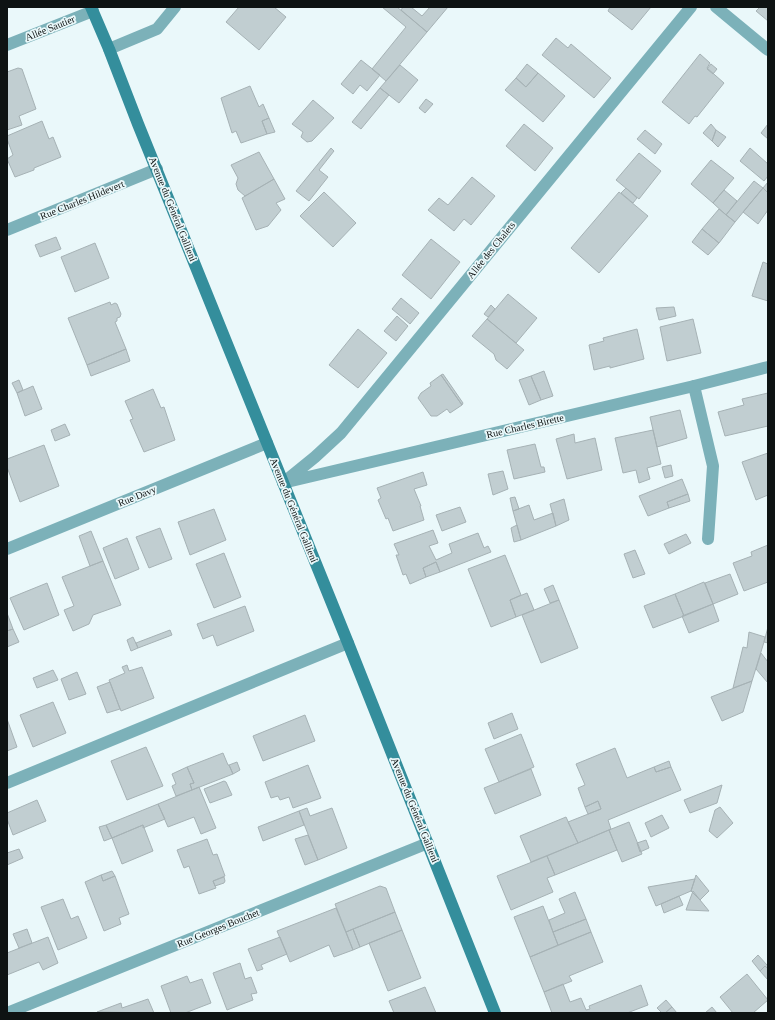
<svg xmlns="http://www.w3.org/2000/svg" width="775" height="1020" viewBox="0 0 775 1020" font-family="'Times New Roman',serif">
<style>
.building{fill:#c1ced1;stroke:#a6b2b5}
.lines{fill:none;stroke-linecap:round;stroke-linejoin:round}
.lane{stroke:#7cb1b9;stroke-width:12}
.street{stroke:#7cb1b9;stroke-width:12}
.secondary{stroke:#348e9c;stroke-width:12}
.labels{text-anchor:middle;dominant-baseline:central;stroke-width:3.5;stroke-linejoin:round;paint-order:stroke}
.street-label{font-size:10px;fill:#0e1313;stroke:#eaf8fa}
</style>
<rect width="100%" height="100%" fill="#eaf8fa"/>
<path class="building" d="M239 7H274L286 17 259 50 226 22Z
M382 7H397L427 32 386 81 372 69 406 27Z
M403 7H411L422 16 430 7H448L427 32 401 10Z
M610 7H651L632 30 608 11Z
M760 7H768V21L756 11Z
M556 38 568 48 571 44 611 78 594 98 542 55Z
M700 54 710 63 707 68 724 83 697 117 695 116 689 124 662 102Z
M361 60 380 75 367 91 360 85 353 94 341 84Z
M527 64 538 73 526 87 516 78Z
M711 64 717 69 713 74 707 69Z
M400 65 418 80 399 103 380 88Z
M18 68 22 69 36 109 19 116 22 125 7 130V72Z
M538 73 565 96 543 122 505 90 516 78 526 87Z
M250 86 259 107 263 104 269 118 262 121 267 134 241 143 236 131 232 133 221 98Z
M380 88 389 95 361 129 352 122Z
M426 99 433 104 425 113 419 108Z
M313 100 334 118 312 141 307 142 301 137 303 132 292 124Z
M269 118 275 132 267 134 262 121Z
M42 121 49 139 53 137 61 157 34 168V170L15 177 7 159 13 155 7 139V136Z
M524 124 553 148 535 171 506 146Z
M711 124 716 130 712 141 703 133Z
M768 124V139L761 133Z
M645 130 662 144 655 154 637 139Z
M716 130 726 137 718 147 712 141Z
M331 148 334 151 319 170 328 177 309 201 296 191Z
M750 148 768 164V176L764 181 740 161Z
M259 152 274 179 245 196 238 190 236 184 238 178 231 165Z
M639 153 661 171 639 199 616 180Z
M711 160 734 178 713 203 691 184Z
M472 177 495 196 471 225 464 219 454 231 428 210 439 198 448 205Z
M274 179 285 199 276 203 281 210 268 226 256 230 242 198Z
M754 181 763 188 735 222 726 215Z
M768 182V193L763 188Z
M626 188 637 198 633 203 621 193Z
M763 188 768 193V210L758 224 743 212Z
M724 190 737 201 726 215 713 203Z
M324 192 356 223 333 247 300 216Z
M619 192 648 216 599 273 571 248Z
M719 209 735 222 719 243 702 229Z
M702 229 719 243 708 255 692 242Z
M56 237 61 249 40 257 35 245Z
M431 239 460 262 431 299 402 275Z
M95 243 109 278 75 292 61 257Z
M763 262 768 264V301L752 296Z
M508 294 537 318 516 343 487 319Z
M401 298 419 313 410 324 392 309Z
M110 302 111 305 115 303 117 304 121 314 120 317 117 318V321L115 322 126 349 87 365 68 318Z
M491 305 495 309 488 317 484 314Z
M674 307 676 316 659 320 656 308Z
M397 316 408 326 396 341 384 331Z
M487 319 524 350 507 369 496 360 494 354 472 336Z
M693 319 701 353 667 361 660 327Z
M358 329 387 353 358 388 329 365Z
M637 329 644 359 610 368V366L594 370 589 345 604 341 603 338Z
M126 349 130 361 91 376 87 365Z
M544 371 553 396 541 400 531 376Z
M443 374 463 403 462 405 441 375Z
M441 375 462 405 450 413 447 409 437 416H431L418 398 421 393 431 386 430 383Z
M531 376 541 400 529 405 519 380Z
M19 380 23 390 17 393 12 383Z
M33 386 42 409 25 416 17 393Z
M153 389 161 408 164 407 175 440 144 452 130 420 133 419 125 401Z
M768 393V426L725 436 718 412 744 405 742 399Z
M680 410 687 438 657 447 650 417Z
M65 424 70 435 55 441 51 430Z
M653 430 661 464 647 468 650 479 639 483 636 470 623 473 615 438Z
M574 434 575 443 595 438 602 470 567 479 556 439Z
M535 444 541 467H544L545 472 514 479 507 450Z
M44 445 59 486 20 502 7 467V459Z
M768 453V495L756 500 742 462Z
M671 465 673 476 665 478 662 467Z
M503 471 508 489 493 495 488 474Z
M423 472 427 485 414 489 421 506H420L424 520 393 531 388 518 386 519 378 500 381 498 377 488Z
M682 479 688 494 667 502 669 508 648 516 639 496Z
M688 494 690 501 669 508 667 502Z
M515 497 519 509 513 511 510 498Z
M564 499 569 520 556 526 550 504Z
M529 505 534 520 553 513 556 526 521 540 513 511Z
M460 507 466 522 442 531 436 515Z
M214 509 226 540 190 555 178 522Z
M517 525 521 540 514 542 511 528Z
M160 528 172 559 149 568 136 537Z
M433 530 438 543 429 546 436 560 452 553 449 544 478 533 484 548 488 546 491 552 440 572 436 562 423 568 426 577 410 584 406 574 403 575 396 555H399L394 544Z
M91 531 103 561 90 566 79 536Z
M686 534 691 543 669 554 664 544Z
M127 538 139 569 115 579 103 548Z
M768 545V582L744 591 733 563 752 556 751 552Z
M635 550 645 574 633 578 624 554Z
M224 553 241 597 214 608 196 564Z
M505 555 521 595 510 600 516 617 491 627 468 569Z
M103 561 121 605 93 615 89 624 73 631 64 610 74 606 62 577Z
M436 562 440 572 426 577 423 568Z
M730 574 738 594 713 604 705 583Z
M704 582 713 604 684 616 675 594Z
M47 583 59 615 24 630 10 598Z
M553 585 559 600 550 603 544 589Z
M527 593 534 610 516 617 510 600Z
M675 594 684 616 653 628 644 606Z
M559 600 578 648 541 663 522 615Z
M713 604 719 621 689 633 682 616Z
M245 606 254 631 217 646 213 635 203 639 197 624Z
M7 613 13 629 7 631Z
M768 627V643L764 642Z
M13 629 19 642 7 647V631Z
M170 630 172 635 138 648 136 643Z
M749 632 765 637 764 642 752 681 733 688 743 647 747 648Z
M133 637 138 648 131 651 127 640Z
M761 653 768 662V683L756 669Z
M127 665 129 671 142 667 154 698 121 711 109 680 125 673 122 667Z
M53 670 58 680 37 688 33 678Z
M77 672 86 694 69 700 61 679Z
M752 681 743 712 722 721 711 697Z
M110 682 120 709 107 713 97 687Z
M53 702 66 733 33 747 20 715Z
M512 713 518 729 494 739 488 723Z
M305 715 315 741 263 761 253 736Z
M7 719 17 747 7 751Z
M521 734 534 767 499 782 485 749Z
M146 747 163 786 127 800 111 761Z
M615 748 627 778 654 767 656 772 671 767 681 790 608 820 611 829 578 843 568 822 601 809 598 801 585 807 578 788 585 785 576 764Z
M223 753 228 765H229L233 774 192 790 190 784 194 783 187 767Z
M669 761 671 767 656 772 654 767Z
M237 762 240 770 233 774 229 765Z
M308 765 321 798 293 808 289 797 280 800 278 796 271 798 265 782Z
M187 767 194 783 190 784 192 790 176 796 172 786 176 784 172 774Z
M531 769 541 795 495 814 484 788Z
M224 781 226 782 232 795 210 803 204 789Z
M722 785 717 803 690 813 684 800Z
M199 787 216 828 201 834 194 817 168 827 158 804Z
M37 800 46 821 13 835 7 819V813Z
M598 801 601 809 588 814 585 807Z
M158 804 165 819 143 828V825L112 838 106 825Z
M720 807 733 823 717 838 709 831 715 810Z
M307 808 310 816 332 808 347 848 318 860 299 811Z
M299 811 304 825 263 841 258 827Z
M662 815 669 828 651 837 645 823Z
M566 817 578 843 531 862 520 836Z
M629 822 642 854 622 862 609 830Z
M106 825 112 838 104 841 99 827Z
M143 825 153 851 122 864 112 838Z
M609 830 617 850 555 875 547 856Z
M308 835 318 860 305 865 295 839Z
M207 839 213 855 217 854 225 876 213 881 216 888 199 894 189 866 184 868 177 850Z
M646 840 649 848 640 852 637 843Z
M19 849 23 858 7 865V853Z
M547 856 555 875 547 878 553 892 511 910 497 876Z
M112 871 115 876 103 881 101 875Z
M101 875 103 881 115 876 129 914 119 918 121 924 104 931 85 882Z
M696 875 709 891 700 900 691 891Z
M224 877 225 881 224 883 215 886 213 881Z
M695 879 691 891 656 906 648 887Z
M380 886 386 888 395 912 346 932 335 904Z
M693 891 700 900 709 911 686 910Z
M575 892 586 919 553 932 549 920 565 913 559 899Z
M679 896 683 905 664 913 661 904Z
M63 899 71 919 78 916 87 938 58 950 41 907Z
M543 906 558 945 530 957 514 917Z
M336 908 353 950 334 957 329 945 290 962 277 931Z
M395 912 402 930 360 947 353 929Z
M586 919 591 932 558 945 553 932Z
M27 929 32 943 19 948 13 934Z
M353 929 360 947 353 950 346 932Z
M402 930 421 978 388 991 369 943Z
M591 932 603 962 569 976 572 981 544 992 530 957Z
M48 937 58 963 43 970 39 962 7 975V953Z
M280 937 287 954 261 965 263 969 257 971 248 949Z
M758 955 767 965 768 964V969L765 966 760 971 752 961Z
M240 963 245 979 251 977 257 993 251 994 253 1000 227 1010 213 973Z
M765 966 768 969V980L760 971Z
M747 974 768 1000 753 1013H733L720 997Z
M187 976 190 983 202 979 211 1003 185 1013H171L161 986Z
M563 984 570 1002 581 998 586 1010 590 1009 589 1006 641 985 648 1005 627 1013H552L544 992Z
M425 987 436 1013H394L389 1001Z
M148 999 154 1013 97 1012 121 1003 122 1008Z
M666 1000 672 1007 665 1013H662L657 1008Z
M672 1007 677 1013H665Z
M712 1007 717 1013H705Z"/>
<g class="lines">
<path class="lane" d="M694 386 713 466 708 539
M7 783 348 643"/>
<path class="street" d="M716 7 768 50
M7 45 93 11
M109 49 157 29 175 7
M7 230 157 169
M287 482 694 386 768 367
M283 483 315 457 341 433 691 7
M7 549 267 443
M7 1013 428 843"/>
<path class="secondary" d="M91 7 109 49 138 124 348 643 495 1013"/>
</g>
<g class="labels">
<g class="street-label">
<text transform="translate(50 28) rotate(-22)">Allée Sautier</text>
<text transform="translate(82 200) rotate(-22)">Rue Charles Hildevert</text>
<text transform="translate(173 209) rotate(68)">Avenue du Général Gallieni</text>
<text transform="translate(491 250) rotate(-51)">Allée des Chalets</text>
<text transform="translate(525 426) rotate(-13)">Rue Charles Birette</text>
<text transform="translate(137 496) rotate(-22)">Rue Davy</text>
<text transform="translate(294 510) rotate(68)">Avenue du Général Gallieni</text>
<text transform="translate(415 810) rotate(68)">Avenue du Général Gallieni</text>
<text transform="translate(218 928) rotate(-22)">Rue Georges Bouchet</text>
</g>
</g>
<rect width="775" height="1020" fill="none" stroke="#0e1313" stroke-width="16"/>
</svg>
